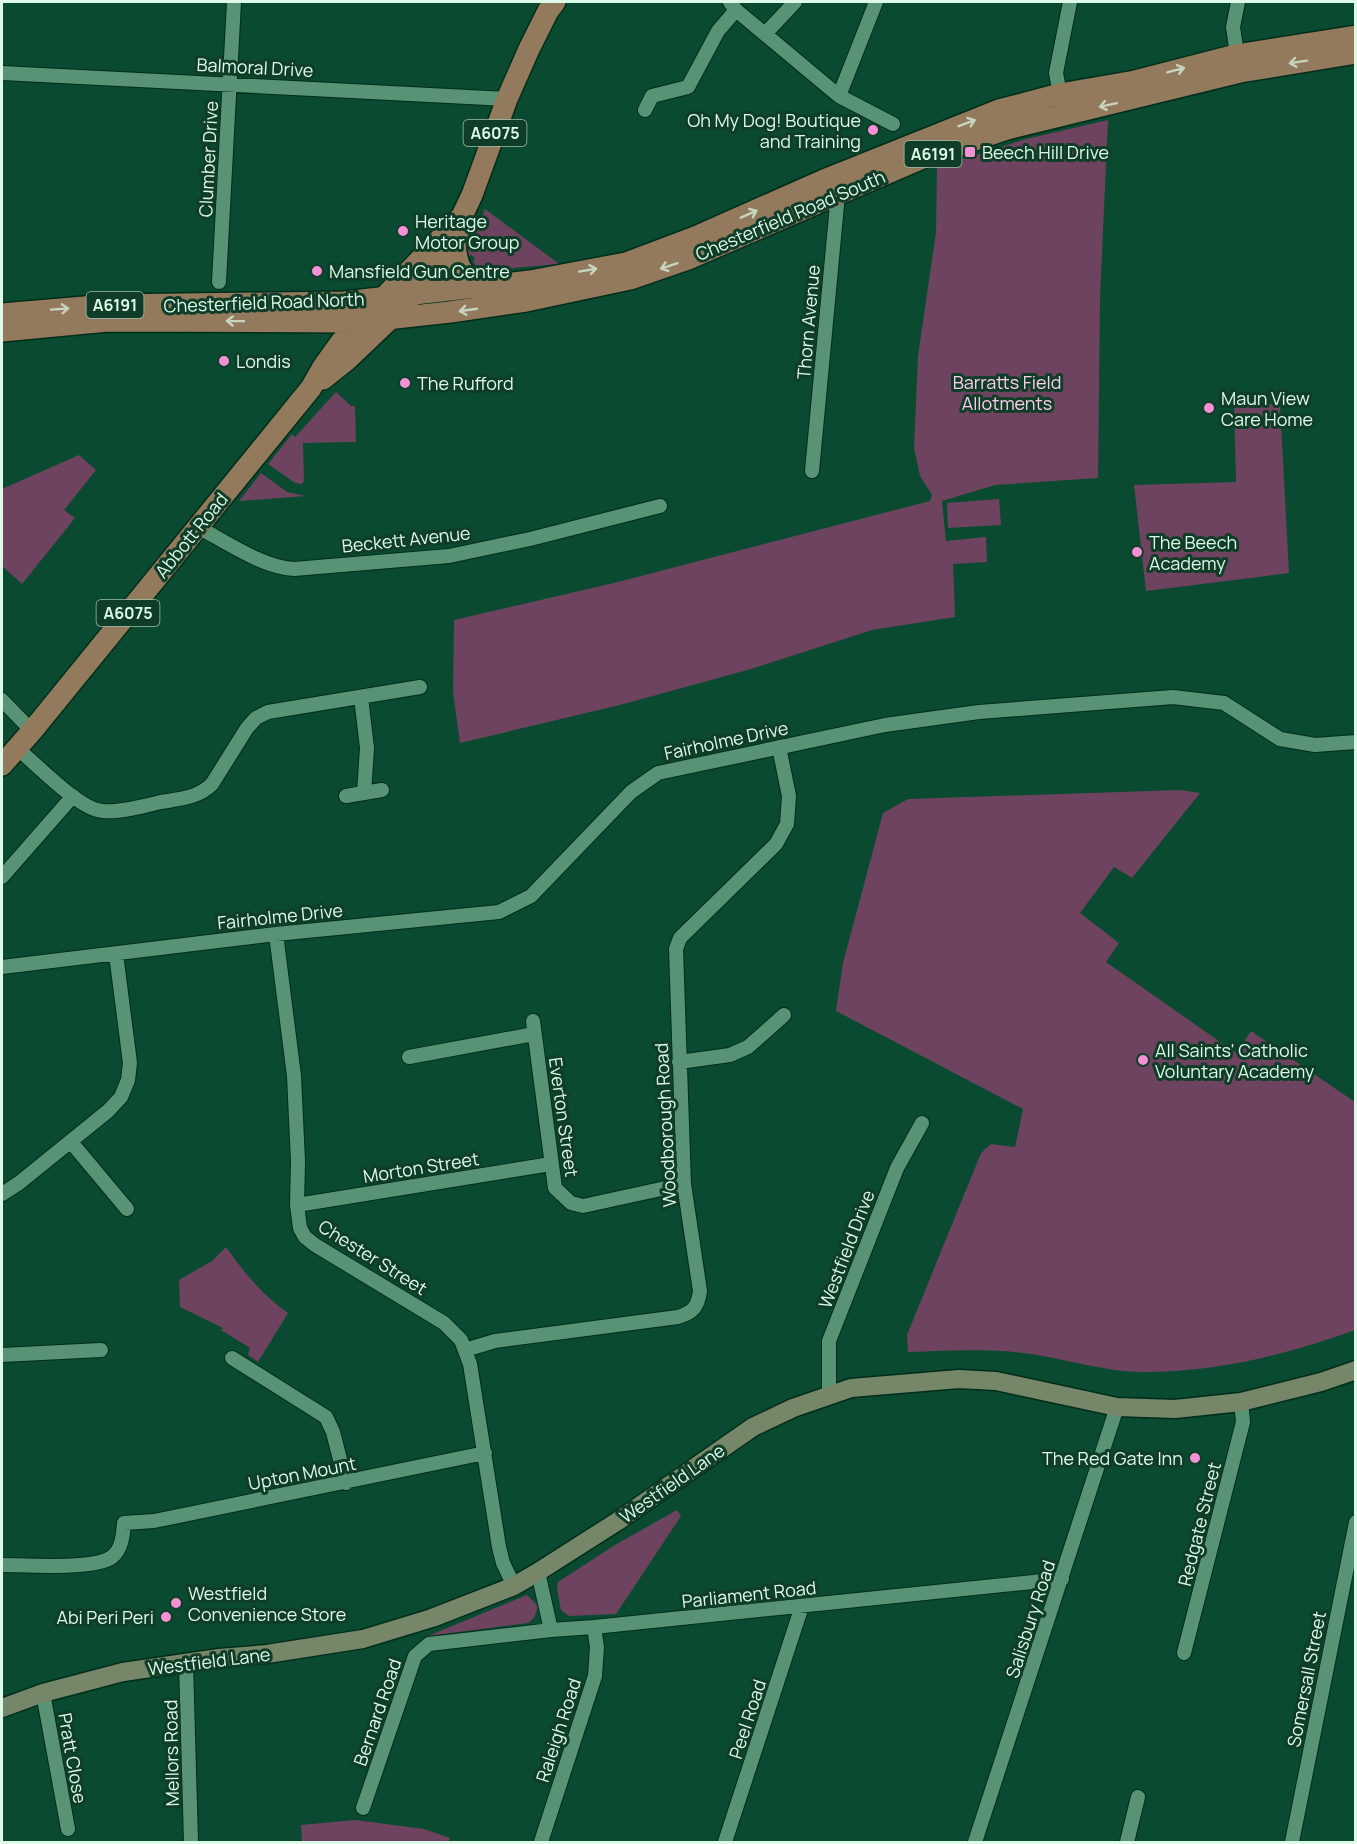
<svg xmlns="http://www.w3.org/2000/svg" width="1357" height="1844" viewBox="0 0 1357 1844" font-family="Manrope,sans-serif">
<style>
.green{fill:#6e4360}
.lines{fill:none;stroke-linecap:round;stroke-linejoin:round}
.street-casing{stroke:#002d1a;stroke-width:16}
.secondary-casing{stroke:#002d1a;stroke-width:21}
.primary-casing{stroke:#002d1a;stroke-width:24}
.street{stroke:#599375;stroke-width:14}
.secondary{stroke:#768669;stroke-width:18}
.primary{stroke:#937a5c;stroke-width:21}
.oneway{stroke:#c7d4bf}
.poi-dot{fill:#f491d4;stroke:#103d28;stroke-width:2}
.labels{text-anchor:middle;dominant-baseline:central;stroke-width:6;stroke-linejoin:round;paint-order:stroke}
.shield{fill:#103d28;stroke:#a0c1af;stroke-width:1.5}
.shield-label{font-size:16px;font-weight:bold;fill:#ddfae9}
.street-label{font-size:18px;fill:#ddfae9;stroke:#103d28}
.poi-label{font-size:18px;fill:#ddfae9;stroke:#103d28;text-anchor:start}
.park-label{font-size:18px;fill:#ffcbec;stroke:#103d28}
</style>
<rect width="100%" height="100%" fill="#094a30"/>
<path class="green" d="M1108 120 1100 298 1098 478 995 485 942 501 946 541 986 537 987 562 953 564 955 617 872 630 751 669 620 705 460 743 453 692 454 620 618 582 930 501 932 495 920 476 914 448 918 356 936 232 937 167 1026 139Z
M485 209 558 263V264L479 271 473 261 475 258 471 255 469 256 467 252Z
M336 392 351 406H355L356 442 303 443 304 481 302 484 295 483 268 464 292 434 295 437Z
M1234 404H1280L1289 573 1146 591 1134 485 1236 482Z
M79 455 96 470 64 510 75 518 22 584 2 566V489Z
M261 473 287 492 306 496 239 501Z
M999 499 1001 525 948 528 947 503Z
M1180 790 1200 793 1132 878 1114 867 1080 913 1119 943 1106 962 1236 1053 1251 1031 1355 1102V1330C1285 1355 1218 1372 1142 1372 1106 1372 1067 1359 1030 1354 990 1348 948 1351 908 1352L907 1335 981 1153 991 1144 1015 1147 1023 1109 836 1011 843 963 883 813 908 799Z
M226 1247C246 1275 260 1292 288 1313L258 1362 248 1355 250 1348 221 1330 223 1328 180 1307 179 1280 212 1261Z
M677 1510 681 1516 616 1614 569 1616 561 1610 557 1589 558 1582 615 1545Z
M527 1595 538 1606 534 1618 528 1623 428 1636Z
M355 1820 424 1829 450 1838 448 1842H302L301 1825Z"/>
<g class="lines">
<defs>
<path id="street" d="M730 2 736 10 839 96 893 124
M1238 2 1233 27 1238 61
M765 34 795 2
M2 73 507 99
M839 96 876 2
M645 110 652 96 688 87 718 31 736 10
M1064 115 1056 73 1070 2
M219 282 234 2
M812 471 837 205 829 190
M198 527C226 542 262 567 294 569L449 556 530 539 660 506
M361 697 367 748 364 793
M2 700 32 731
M17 748C36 764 79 809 102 811 119 813 145 806 161 802 180 799 198 798 212 784L247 728 256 718 268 712 420 687
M346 796 382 790
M2 877 73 796
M276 934 294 1076 298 1161 297 1205 300 1228 305 1237 315 1245 444 1323 461 1340 470 1364 499 1547 503 1563 514 1586
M2 967 276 934 499 912 531 896 631 792 658 773 885 725 979 712 1173 697 1224 703 1280 739 1315 745 1356 742
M533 1021 555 1188 571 1203 583 1206 684 1184
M409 1057 534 1034
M679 1062 730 1055 748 1047 784 1015
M71 1142 127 1209
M2 1194 19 1183 108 1111 121 1097 128 1080 130 1063 116 954
M297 1205 551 1164
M465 1350 495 1341 678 1317C694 1312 698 1306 700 1291L684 1184 676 949 680 938 776 844 787 824 789 796 779 747
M2 1355 101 1350
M232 1358 326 1417 333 1432 346 1483
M829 1396V1341L897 1168 922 1123
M2 1565C26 1565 94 1570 112 1557 122 1549 123 1535 124 1523L154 1521 485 1453
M538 1572 551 1630
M1184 1653 1243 1422 1241 1402
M186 1663 191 1842
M43 1693 68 1829
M363 1808 415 1656 429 1644 551 1630 594 1627 1062 1579
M541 1842 595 1676 597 1647 594 1627
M725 1842 802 1606
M975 1842 1117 1407
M1127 1842 1138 1797
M1292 1842 1356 1522"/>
<path id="secondary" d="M2 1708 43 1693 123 1672 219 1658 267 1654 363 1639 432 1618 514 1586 538 1572 618 1521 753 1427 793 1408 851 1388 959 1379 996 1381 1117 1407 1175 1409 1241 1402 1321 1382 1356 1370"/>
<path id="primary" d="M455 243C457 268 461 274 483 287
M2 314 108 305 344 302 530 281 626 263 695 237 824 180 999 110 1060 94 1135 81 1236 55 1356 36
M2 331 108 321 359 322 450 312 526 301 630 279 688 259 927 156 1007 129 1240 72 1356 53
M323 379 348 359 391 318 442 263 455 243 462 216 472 195 507 99 529 49 548 11 555 2
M2 765 32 731 311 388 323 367 341 342 462 216"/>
</defs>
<use href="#street" class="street-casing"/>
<use href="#secondary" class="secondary-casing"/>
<use href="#primary" class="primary-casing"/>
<use href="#street" class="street"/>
<use href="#secondary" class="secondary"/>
<use href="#primary" class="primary"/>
</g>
<defs><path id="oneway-shaft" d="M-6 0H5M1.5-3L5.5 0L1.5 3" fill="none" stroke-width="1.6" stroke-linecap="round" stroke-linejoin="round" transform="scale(1.5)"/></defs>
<g class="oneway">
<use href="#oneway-shaft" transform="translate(1298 62) rotate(171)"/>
<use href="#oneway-shaft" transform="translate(1176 70) rotate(-15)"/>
<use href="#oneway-shaft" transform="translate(1108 105) rotate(168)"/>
<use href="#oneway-shaft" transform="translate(967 123) rotate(-21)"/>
<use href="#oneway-shaft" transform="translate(749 214) rotate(-24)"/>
<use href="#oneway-shaft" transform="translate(669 266) rotate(162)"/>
<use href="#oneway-shaft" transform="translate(588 270) rotate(-10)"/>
<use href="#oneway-shaft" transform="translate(60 309) rotate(-4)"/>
<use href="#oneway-shaft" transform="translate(468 310) rotate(172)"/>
<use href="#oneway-shaft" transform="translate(235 321) rotate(-179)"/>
</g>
<g class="poi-dot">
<circle cx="873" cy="130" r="6"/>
<rect x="964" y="146" width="12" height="12" rx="3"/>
<circle cx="403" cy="231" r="6"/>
<circle cx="317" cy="271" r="6"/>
<circle cx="224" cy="361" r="6"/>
<circle cx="405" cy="383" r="6"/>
<circle cx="1209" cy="408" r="6"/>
<circle cx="1137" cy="552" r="6"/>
<circle cx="1143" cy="1060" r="6"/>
<circle cx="1195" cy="1458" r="6"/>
<circle cx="176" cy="1603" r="6"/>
<circle cx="166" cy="1617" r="6"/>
</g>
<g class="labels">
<g class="shield">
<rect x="463.5" y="120" width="63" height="26" rx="4.5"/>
<rect x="904.5" y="141" width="57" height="26" rx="4.5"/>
<rect x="86.5" y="292" width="57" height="26" rx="4.5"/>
<rect x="96.5" y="600" width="63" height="26" rx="4.5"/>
</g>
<g class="shield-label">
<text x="495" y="133">A6075</text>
<text x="933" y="154">A6191</text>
<text x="115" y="305">A6191</text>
<text x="128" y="613">A6075</text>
</g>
<g class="street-label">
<text transform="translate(255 67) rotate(3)">Balmoral Drive</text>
<text transform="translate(208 159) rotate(-87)">Clumber Drive</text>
<text transform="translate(790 215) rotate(-23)">Chesterfield Road South</text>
<text transform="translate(264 302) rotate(-2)">Chesterfield Road North</text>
<text transform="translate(808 322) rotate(-85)">Thorn Avenue</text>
<text transform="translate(191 535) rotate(-51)">Abbott Road</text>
<text transform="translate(406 539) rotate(-6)">Beckett Avenue</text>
<text transform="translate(726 740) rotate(-12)">Fairholme Drive</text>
<text transform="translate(280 916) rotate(-6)">Fairholme Drive</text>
<text transform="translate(564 1117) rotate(82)">Everton Street</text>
<text transform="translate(665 1125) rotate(-93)">Woodborough Road</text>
<text transform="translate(421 1167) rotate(-9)">Morton Street</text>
<text transform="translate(846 1249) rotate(-69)">Westfield Drive</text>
<text transform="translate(373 1257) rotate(32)">Chester Street</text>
<text transform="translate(302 1473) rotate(-11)">Upton Mount</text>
<text transform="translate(672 1483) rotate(-35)">Westfield Lane</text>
<text transform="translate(1199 1524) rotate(-76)">Redgate Street</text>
<text transform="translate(749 1594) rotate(-6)">Parliament Road</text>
<text transform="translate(1030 1619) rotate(-72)">Salisbury Road</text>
<text transform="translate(209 1661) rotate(-7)">Westfield Lane</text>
<text transform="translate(1306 1679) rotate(-79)">Somersall Street</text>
<text transform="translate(377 1712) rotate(-71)">Bernard Road</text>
<text transform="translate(747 1719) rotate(-72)">Peel Road</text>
<text transform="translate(558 1730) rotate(-72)">Raleigh Road</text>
<text transform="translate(171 1753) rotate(-91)">Mellors Road</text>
<text transform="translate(73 1758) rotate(80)">Pratt Close</text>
</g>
<g class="poi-label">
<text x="861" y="120" text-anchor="end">Oh My Dog! Boutique<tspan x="861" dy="21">and Training</tspan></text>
<text x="982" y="152">Beech Hill Drive</text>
<text x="415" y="221">Heritage<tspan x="415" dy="21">Motor Group</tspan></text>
<text x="329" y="271">Mansfield Gun Centre</text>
<text x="236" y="361">Londis</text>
<text x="417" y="383">The Rufford</text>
<text x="1221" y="398">Maun View<tspan x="1221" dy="21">Care Home</tspan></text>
<text x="1149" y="542">The Beech<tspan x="1149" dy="21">Academy</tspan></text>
<text x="1155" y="1050">All Saints' Catholic<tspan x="1155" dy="21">Voluntary Academy</tspan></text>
<text x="1183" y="1458" text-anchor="end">The Red Gate Inn</text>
<text x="188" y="1593">Westfield<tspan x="188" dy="21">Convenience Store</tspan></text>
<text x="154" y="1617" text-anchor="end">Abi Peri Peri</text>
</g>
<g class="park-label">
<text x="1007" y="382">Barratts Field<tspan x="1007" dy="21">Allotments</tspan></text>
</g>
</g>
<rect width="1357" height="1844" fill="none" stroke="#ddfae9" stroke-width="6"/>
</svg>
